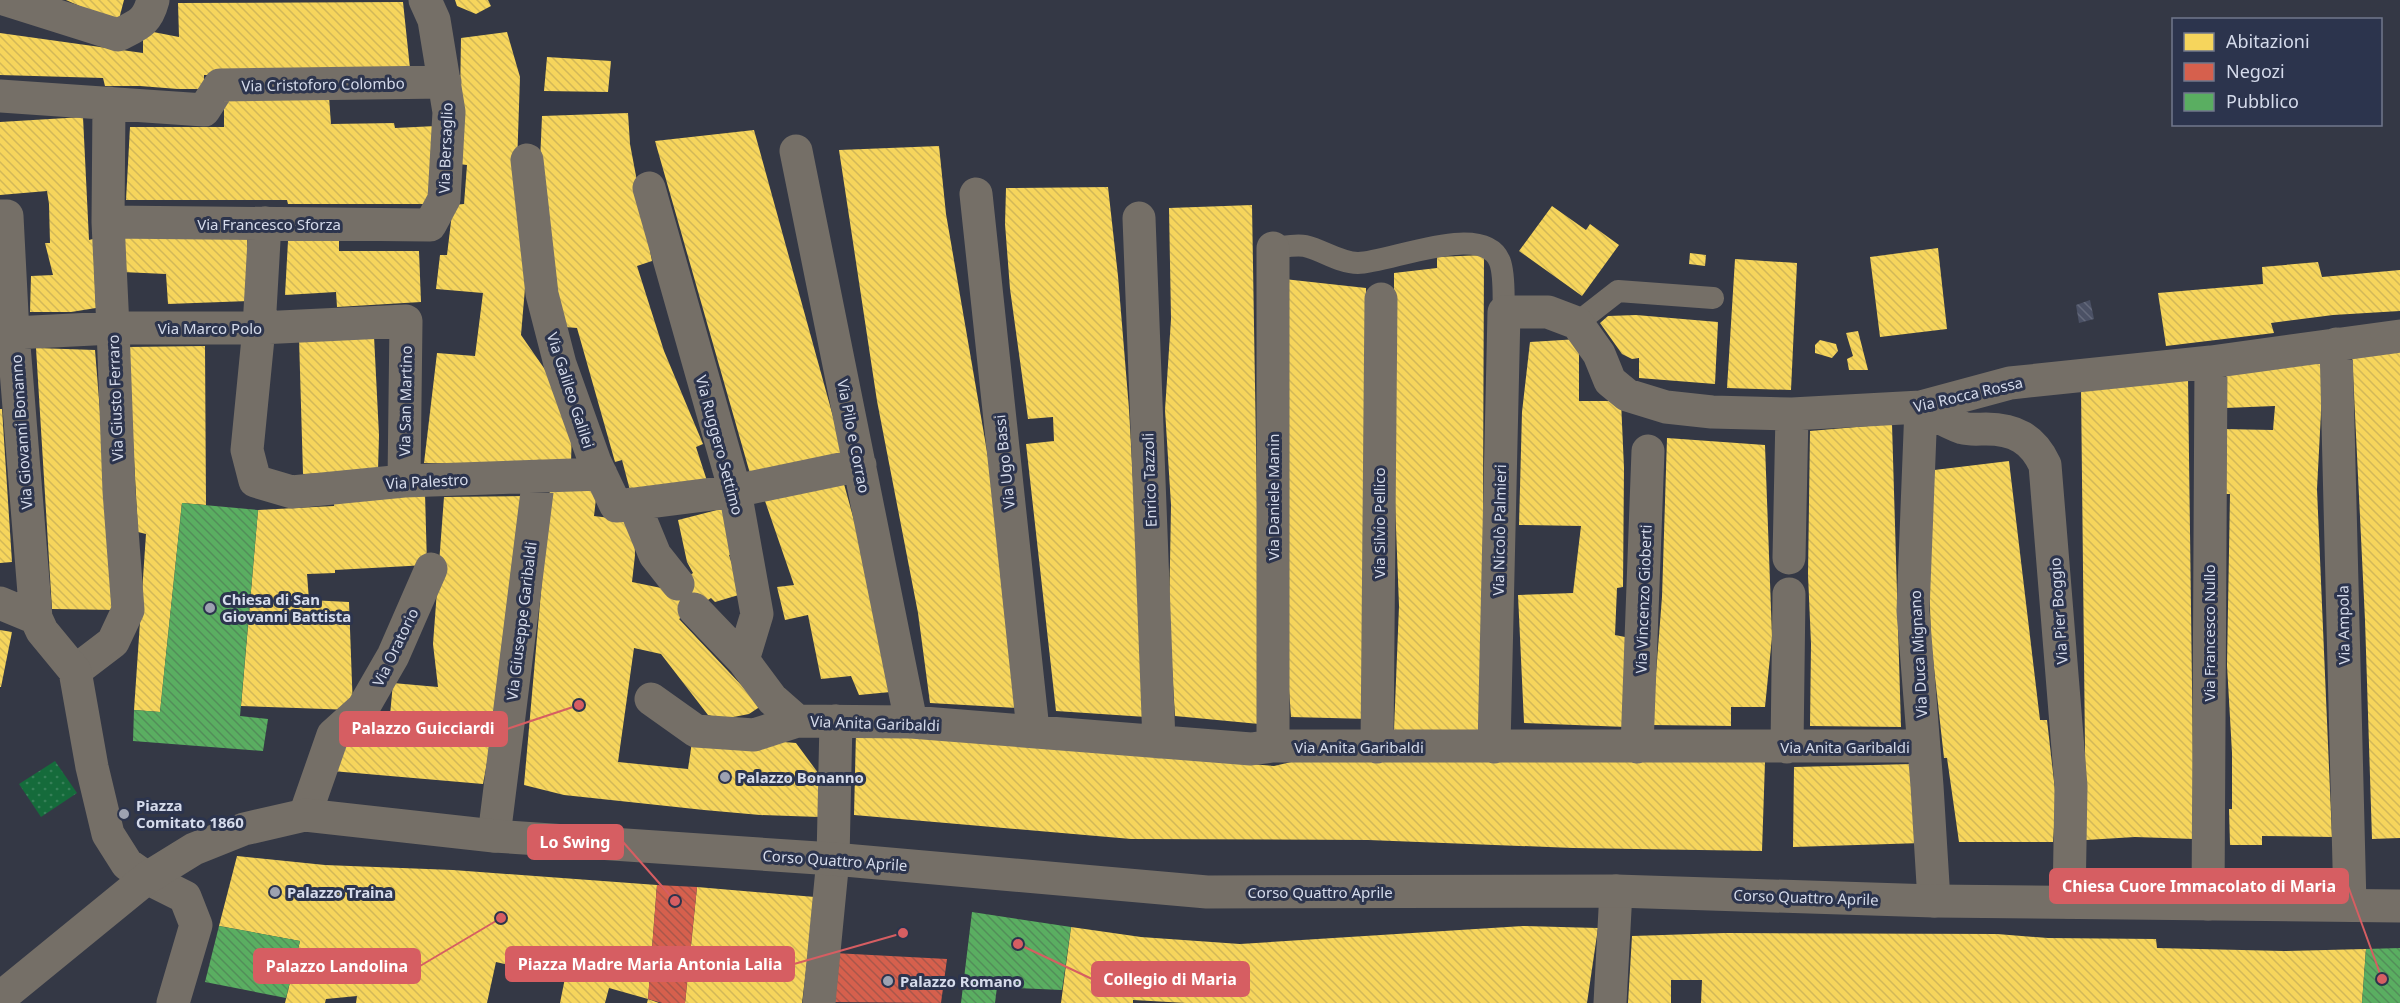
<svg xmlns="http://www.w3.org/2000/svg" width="2400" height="1003" viewBox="0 0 2400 1003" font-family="'Noto Sans',sans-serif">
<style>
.grass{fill:url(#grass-dots)}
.homes{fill:url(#homes-back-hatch)}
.shops{fill:url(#shops-back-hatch)}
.public{fill:url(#public-back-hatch)}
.building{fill:url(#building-back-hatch)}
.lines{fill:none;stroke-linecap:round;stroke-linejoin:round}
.service{stroke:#756f67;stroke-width:22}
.pedestrian{stroke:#756f67;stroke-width:33}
.minor{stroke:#756f67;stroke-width:33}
.tertiary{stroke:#756f67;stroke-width:33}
.poi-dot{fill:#9da2b1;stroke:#2c344d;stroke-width:2}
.labels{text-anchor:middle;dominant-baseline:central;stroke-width:6;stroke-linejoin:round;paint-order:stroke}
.street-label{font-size:15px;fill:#d5dbeb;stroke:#2c344d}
.poi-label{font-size:15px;font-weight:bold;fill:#d5dbeb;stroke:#2c344d;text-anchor:start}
.leader{fill:none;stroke:#d65e62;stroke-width:2}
.callout-dot{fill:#d65e62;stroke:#2c344d;stroke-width:2}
.callout{fill:#d65e62;stroke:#d65e62;stroke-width:2}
.callout-label{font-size:16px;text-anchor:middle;font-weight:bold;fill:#fff}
</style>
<defs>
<pattern id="grass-dots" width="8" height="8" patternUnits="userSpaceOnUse" patternTransform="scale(1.5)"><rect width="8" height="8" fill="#156b3b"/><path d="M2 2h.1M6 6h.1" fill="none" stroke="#368058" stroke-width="1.8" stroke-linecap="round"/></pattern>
<pattern id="homes-back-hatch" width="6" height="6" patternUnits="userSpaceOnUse" patternTransform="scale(1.5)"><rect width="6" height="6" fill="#f6d55c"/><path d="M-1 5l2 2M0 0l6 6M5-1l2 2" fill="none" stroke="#d2b858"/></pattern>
<pattern id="shops-back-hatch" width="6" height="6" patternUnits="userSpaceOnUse" patternTransform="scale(1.5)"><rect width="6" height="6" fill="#d6604d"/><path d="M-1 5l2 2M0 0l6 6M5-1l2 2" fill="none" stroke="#a9574b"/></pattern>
<pattern id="public-back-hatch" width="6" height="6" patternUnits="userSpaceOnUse" patternTransform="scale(1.5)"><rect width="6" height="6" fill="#5aae61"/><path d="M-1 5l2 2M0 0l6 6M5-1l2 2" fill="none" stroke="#528e59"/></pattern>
<pattern id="building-back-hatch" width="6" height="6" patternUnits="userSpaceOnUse" patternTransform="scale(1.5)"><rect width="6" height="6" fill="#4b5165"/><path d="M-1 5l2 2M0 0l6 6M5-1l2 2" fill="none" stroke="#64697b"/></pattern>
</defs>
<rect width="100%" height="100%" fill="#343845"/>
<path class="grass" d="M55 761 77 793 41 817 19 784Z"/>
<path class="homes" d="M66 0H124L118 23Z
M455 0H488L491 6 476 14 457 6Z
M403 2 411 78 294 74 204 75V89H178L140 86H105L103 78 0 75V33L143 53V30L179 37 178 3Z
M507 32 520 77 517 165 528 253 521 335 555 384 572 422 571 465 424 463 437 353 475 356 483 293 436 289 440 255H447L453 205 464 204 467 165 459 164 461 38Z
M547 57 611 61 608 92 544 91Z
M224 97H329L331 124 394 123 395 128 436 126 429 204H288L287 200H126L130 127H224Z
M628 113 630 144 652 261 637 266 664 351 703 444 696 447 709 487 632 498 622 460 615 462 577 328 565 327 555 284 540 162 542 116Z
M83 117 89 240 93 239 96 308 71 312H30L31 276 53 275 45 243H50L49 204 47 191 0 195V122Z
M754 130 845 460 753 484 655 141Z
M939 146 946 214 1004 550 1017 708 930 703 918 613 877 401 839 150Z
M1108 187 1118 276 1129 409 1146 717 1056 711 1026 444 1054 441 1053 417 1028 419 1010 289 1005 224 1006 188Z
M1252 205 1257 504 1259 724 1175 716 1169 619 1171 505 1165 410 1171 319 1169 208Z
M1552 206 1586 230 1590 224 1619 245 1582 296 1519 251Z
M247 232 249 301 168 304 166 274 122 272 123 236Z
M339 239V251H419L421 302 337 307 336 292 285 295 288 241Z
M1938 248 1947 329 1880 337 1870 257Z
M1690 253 1706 255 1705 266 1689 264Z
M1484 255 1483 500 1486 575 1483 731 1394 730 1399 606 1394 475V273L1437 268V257Z
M1735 259 1797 263 1791 390 1727 388Z
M2318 262 2322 277 2400 270V311L2333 315 2271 323 2274 333 2166 346 2158 293 2263 284 2262 267Z
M1284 279 1366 288 1369 719 1291 717 1282 592Z
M1636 315 1718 322 1715 384 1639 378V358L1632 359 1622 354 1600 323 1608 316Z
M1858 331 1868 370H1849L1847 359 1853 356 1846 333Z
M374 336 379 435 378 471 303 474 299 338Z
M1579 339V401H1621L1624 468 1623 587 1617 588 1615 635 1625 637 1626 727 1524 723 1518 595 1573 593 1581 526 1519 525 1522 412 1530 342Z
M1820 340 1836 344 1838 351 1832 358 1815 353V345Z
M205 346 206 505 182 503 160 712 134 710 146 534 138 532 128 347Z
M2400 346V838L2372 839 2365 620 2352 352Z
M36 348 95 350 116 610 52 609Z
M2324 355 2317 489 2332 837 2262 836V845H2230L2229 809H2232V753L2227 665 2230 494H2224L2222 429 2273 430 2275 406 2225 408 2227 364Z
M2188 378 2194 839 2135 837 2086 840 2081 388Z
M0 409H2L12 562 0 563Z
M1892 424 1901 727 1810 726 1811 644 1808 575 1810 431Z
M1667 438 1765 445 1772 637 1765 707H1731V726L1652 725 1662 597Z
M2009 461 2040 720H2047L2056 799 2053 842H1959L1947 758H1944L1931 641 1926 471Z
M844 484 901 691 859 695 851 676 821 679 808 615 785 620 777 587 794 585 765 501Z
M550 489 597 490 594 516 634 521 635 555 632 582 671 590 693 573 687 562 678 520 725 508 735 554 729 555 742 594 715 602 711 598 679 619 761 706 749 714 723 719 708 715 661 654 634 648 618 762 688 769 693 735 796 743 824 781 819 817 760 815 704 810 564 795 524 785Z
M425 493 427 565 335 570V573L307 574 309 600 349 602 353 710 241 706 258 510 334 506V504Z
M524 496 495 720 483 784 332 771 336 750 354 735H366L368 723 389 726 393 683 438 687 433 644 444 497Z
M0 630 12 632 1 687H0Z
M856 732 1274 766 1330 753 1765 762 1762 851 1573 848 1368 840 1131 839 854 815Z
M1912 764 1922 843 1793 847 1794 767Z
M237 856 325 865 453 870 657 885 648 999 659 1003H647L648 999 609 988 605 1003H560L565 978 496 962 487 1003H356L357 996 326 999 325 1003H285L300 941 219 926Z
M697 887 815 897 802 1003H685Z
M1523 926 1598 928 1587 1003H1186L1133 1000V1003H1061L1071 927 1141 937 1240 944Z
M1725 933 1997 934 2048 938 2156 939 2157 948 2284 951 2366 949 2362 1003H1701L1702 980H1671V1003H1628L1632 936Z"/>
<path class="shops" d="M657 885 697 887 685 1003H662L648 999Z
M834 953 947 959 941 1003 829 1002Z"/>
<path class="public" d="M182 503 258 510 240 716 268 719 263 751 133 741 134 710 160 712Z
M972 912 1071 927 1062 990 997 987 995 1003H961Z
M219 926 300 941 286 998 205 982Z
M2400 948V1003H2362L2366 949Z"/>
<path class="building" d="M2090 300 2094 319 2079 323 2076 305Z"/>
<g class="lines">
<path class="service" d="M1273 248C1283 247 1296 244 1305 246 1323 250 1339 263 1358 263 1389 263 1484 220 1500 262 1505 276 1503 297 1504 312
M1577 323 1618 291 1713 298"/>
<path class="pedestrian" d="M75 671 113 642 128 610 119 491 113 328"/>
<path class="minor" d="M7 0 118 35C138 25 147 23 153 0
M0 96 204 110 220 85 445 82
M109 103 108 222 113 328
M796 151 911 722
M527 160 542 294 560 364 595 462 616 506 634 504 655 555 678 584
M649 188 735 491 757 614 743 660 772 699 797 721
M976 194 1033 730
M0 216H7L13 333 36 618 42 631 75 671 92 767 108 834 127 864 147 878 185 897 196 925 173 1003
M1139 218 1159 742
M108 222 430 225 444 199 449 112 434 20 425 0
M265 223 259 328 247 450 255 481 292 492 404 481 601 474
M13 333 113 328H259L406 321 404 481
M2336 344 2350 905
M634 504 735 491 860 465
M1789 558 1792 414
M0 603 36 618
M694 609 743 660
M651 699 696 731 754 735 797 721 911 722 1251 749 1273 746H1923
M1273 746V248
M1377 747 1381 299
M1494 747 1504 312H1548L1577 323 1599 354 1610 381 1627 395 1666 407 1712 412 1792 414 1921 407 2010 383 2211 362 2400 336
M1637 747 1648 451
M1787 747 1789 594
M305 815 333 735 363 708 393 656 431 569
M494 836 539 476
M1934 901 1927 786 1913 611 1921 407C1934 414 1948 423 1963 428 1970 430 1979 429 1986 429 2015 429 2033 439 2045 465L2071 786 2069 902
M2208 904 2211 362
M819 1003 833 859 836 721
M1610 1003 1616 891"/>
<path class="tertiary" d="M0 998 147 878 194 849 244 829 305 815 494 836 833 859 1207 892 1616 891 1934 901 2400 906"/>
</g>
<g class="poi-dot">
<circle cx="210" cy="608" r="6"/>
<circle cx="725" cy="777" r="6"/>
<circle cx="124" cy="814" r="6"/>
<circle cx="275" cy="892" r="6"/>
<circle cx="888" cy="981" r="6"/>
</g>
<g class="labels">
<g class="street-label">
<text transform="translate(323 84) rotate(-1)">Via Cristoforo Colombo</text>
<text transform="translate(445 148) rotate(-88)">Via Bersaglio</text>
<text x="269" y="224">Via Francesco Sforza</text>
<text x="210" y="328">Via Marco Polo</text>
<text transform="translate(571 390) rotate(72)">Via Galileo Galilei</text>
<text transform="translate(1968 394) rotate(-13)">Via Rocca Rossa</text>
<text transform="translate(115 398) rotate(-92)">Via Giusto Ferraro</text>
<text transform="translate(405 401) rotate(-89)">Via San Martino</text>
<text transform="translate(21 432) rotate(-94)">Via Giovanni Bonanno</text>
<text transform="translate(854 436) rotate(79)">Via Pilo e Corrao</text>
<text transform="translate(720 445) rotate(75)">Via Ruggero Settimo</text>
<text transform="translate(1004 462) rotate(-96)">Via Ugo Bassi</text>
<text transform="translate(1149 480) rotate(-92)">Enrico Tazzoli</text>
<text transform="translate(427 481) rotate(-3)">Via Palestro</text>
<text transform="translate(1273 497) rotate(-90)">Via Daniele Manin</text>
<text transform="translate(1379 523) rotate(-90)">Via Silvio Pellico</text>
<text transform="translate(1499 530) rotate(-89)">Via Nicolò Palmieri</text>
<text transform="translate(1643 599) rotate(-88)">Via Vincenzo Gioberti</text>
<text transform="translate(2058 611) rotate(-94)">Via Pier Boggio</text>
<text transform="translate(521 621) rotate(-83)">Via Giuseppe Garibaldi</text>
<text transform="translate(2343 625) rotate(-91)">Via Ampola</text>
<text transform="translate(2209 633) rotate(-90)">Via Francesco Nullo</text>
<text transform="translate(395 647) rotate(-64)">Via Oratorio</text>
<text transform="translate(1918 654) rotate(-93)">Via Duca Mignano</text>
<text transform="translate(875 723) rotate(2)">Via Anita Garibaldi</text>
<text x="1359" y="747">Via Anita Garibaldi</text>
<text x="1845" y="747">Via Anita Garibaldi</text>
<text transform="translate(835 860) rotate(4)">Corso Quattro Aprile</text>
<text x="1320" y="892">Corso Quattro Aprile</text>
<text transform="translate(1806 897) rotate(2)">Corso Quattro Aprile</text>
</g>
<g class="poi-label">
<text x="222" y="599">Chiesa di San<tspan x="222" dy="17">Giovanni Battista</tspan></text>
<text x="737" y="777">Palazzo Bonanno</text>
<text x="136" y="805">Piazza<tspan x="136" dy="17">Comitato 1860</tspan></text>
<text x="287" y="892">Palazzo Traina</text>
<text x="900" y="981">Palazzo Romano</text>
</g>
</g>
<path class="leader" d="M579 705L507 729M675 901L623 842M2382 979L2348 886M903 933L794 964M501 918L420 966M1018 944L1092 979"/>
<g class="callout-dot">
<circle cx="579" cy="705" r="6"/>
<circle cx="675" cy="901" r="6"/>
<circle cx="2382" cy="979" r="6"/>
<circle cx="903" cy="933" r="6"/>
<circle cx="501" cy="918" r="6"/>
<circle cx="1018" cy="944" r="6"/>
</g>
<g class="callout">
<rect x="340" y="712" width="167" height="34" rx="6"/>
<rect x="528" y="825" width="95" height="34" rx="6"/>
<rect x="2050" y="869" width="298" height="34" rx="6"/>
<rect x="506" y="947" width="288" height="34" rx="6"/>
<rect x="254" y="949" width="166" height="34" rx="6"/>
<rect x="1092" y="962" width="157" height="34" rx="6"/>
</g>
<g class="callout-label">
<text x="423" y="734">Palazzo Guicciardi</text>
<text x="575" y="848">Lo Swing</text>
<text x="2199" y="892">Chiesa Cuore Immacolato di Maria</text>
<text x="650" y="970">Piazza Madre Maria Antonia Lalia</text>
<text x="337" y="972">Palazzo Landolina</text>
<text x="1170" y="985">Collegio di Maria</text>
</g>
<rect x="2172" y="18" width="210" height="108" fill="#2c344d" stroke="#70778c" stroke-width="1.5"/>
<rect x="2184" y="33" width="30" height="18" fill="#f6d55c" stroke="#70778c" stroke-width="1.5"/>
<text x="2226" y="48" font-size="18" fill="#d5dbeb">Abitazioni</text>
<rect x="2184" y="63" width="30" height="18" fill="#d6604d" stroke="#70778c" stroke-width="1.5"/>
<text x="2226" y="78" font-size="18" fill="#d5dbeb">Negozi</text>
<rect x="2184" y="93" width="30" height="18" fill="#5aae61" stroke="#70778c" stroke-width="1.5"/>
<text x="2226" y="108" font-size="18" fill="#d5dbeb">Pubblico</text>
</svg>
